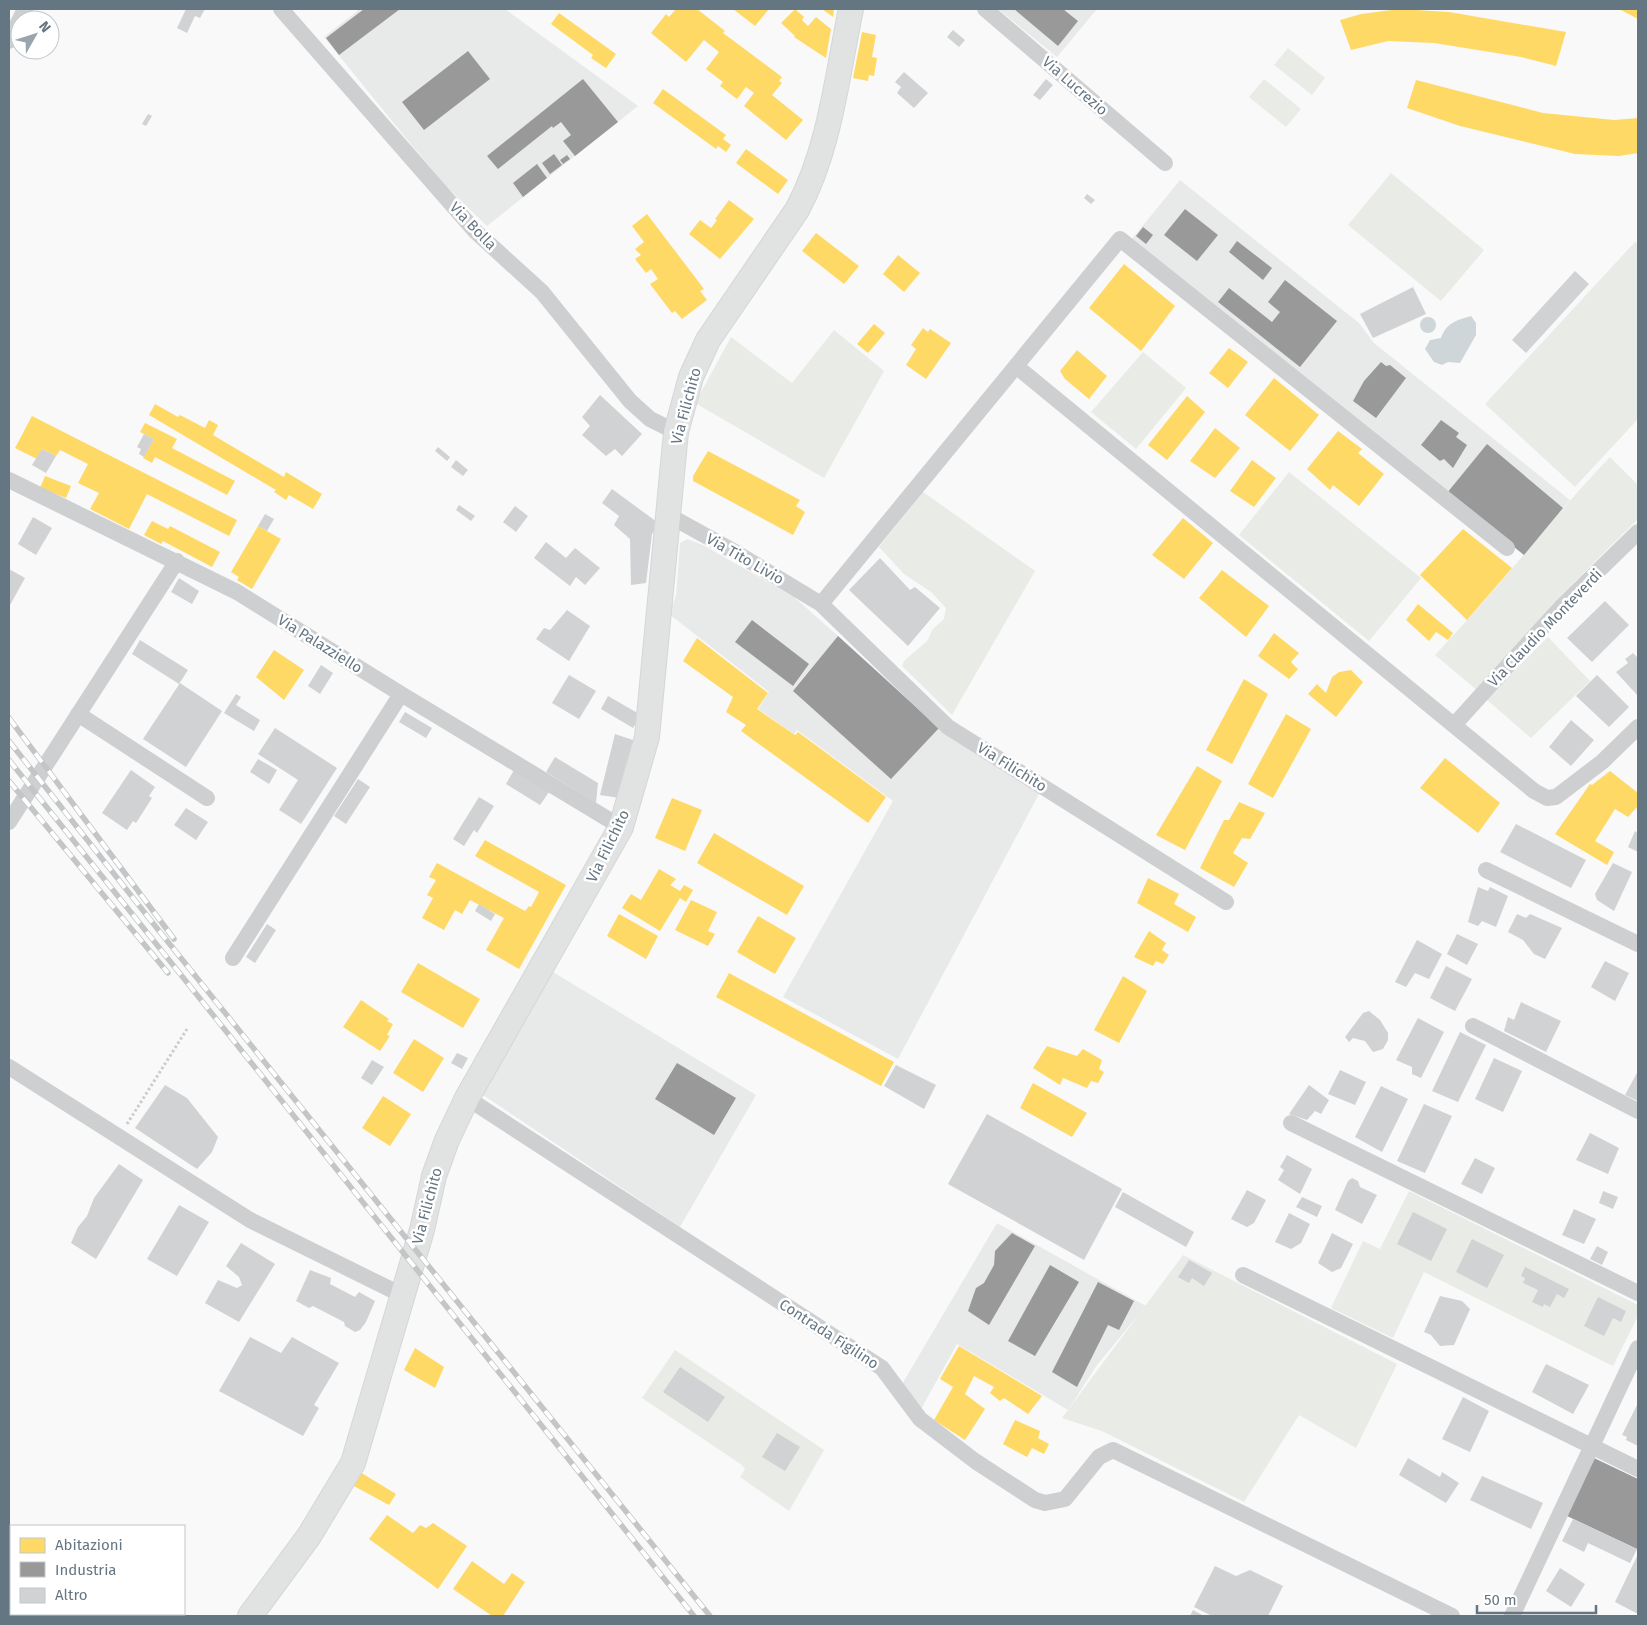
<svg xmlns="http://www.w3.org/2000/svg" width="1647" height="1625" viewBox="0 0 1647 1625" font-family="'Fira Sans',sans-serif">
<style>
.built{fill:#e8e9e9}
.green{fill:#e8ebe6}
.water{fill:#ced6d9}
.homes{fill:#ffd966}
.industry{fill:#999}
.building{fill:#d0d2d3}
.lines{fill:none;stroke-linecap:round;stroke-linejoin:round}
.secondary-casing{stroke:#d5d6d7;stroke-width:26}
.path{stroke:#cbcccd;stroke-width:3;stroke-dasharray:2.5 2.5;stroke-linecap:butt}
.street{stroke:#cecfd0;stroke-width:16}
.secondary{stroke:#e1e2e2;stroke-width:24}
.rail-casing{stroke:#c3c5c6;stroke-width:5.5}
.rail{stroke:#fff;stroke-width:4;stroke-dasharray:11;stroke-linecap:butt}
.labels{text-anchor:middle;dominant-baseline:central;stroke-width:5;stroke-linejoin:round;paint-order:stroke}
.street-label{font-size:15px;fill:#657683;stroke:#fff}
</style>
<rect width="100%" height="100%" fill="#f9f9f9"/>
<path class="built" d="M360 9H505L638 106 487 226 447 187 409 142 324 37Z
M998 9H1097L1057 57Z
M1180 180 1359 323 1374 343 1570 500 1524 555 1132 239Z
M687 539 703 545 794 597 945 731 1040 792 898 1059 783 997 893 801 797 730 794 734 758 709 769 692 669 614 676 596 680 543Z
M553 972 756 1095 680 1227 483 1095Z
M997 1223 1146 1306 1097 1365 1068 1410 957 1344 920 1411 901 1386Z"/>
<path class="green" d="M1288 48 1325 78 1312 95 1274 65Z
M1264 79 1301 109 1286 127 1249 97Z
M1391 173 1484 250 1441 301 1348 225Z
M1635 242 1638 244V419L1575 487 1485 404Z
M834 330 884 371 824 478 695 403 731 337 792 383Z
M1143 352 1186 388 1136 449 1091 412Z
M1610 457 1638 485V519L1555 601 1478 691 1435 655C1496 591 1549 521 1610 457Z
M1289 472 1421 578 1369 641 1239 535Z
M923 492 1035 571 952 715 902 666 904 661 928 640 932 630 944 619 946 608 931 592 904 574 879 547Z
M1548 637 1590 681 1531 738 1486 699Z
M1409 1191 1638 1305V1316L1613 1366 1424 1272 1393 1338 1331 1308 1363 1241 1380 1249Z
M1183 1255 1397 1364 1356 1448 1299 1415 1244 1502 1102 1431 1062 1418Z
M675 1350 824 1450 789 1511 740 1477 745 1469 742 1465 642 1398Z"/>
<path class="water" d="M1471 316 1476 323V335L1460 363 1448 362 1442 365 1434 362 1425 349 1430 340 1441 338C1446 323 1457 320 1471 316Z
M1420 325a8 8 0 1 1 16 0a8 8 0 1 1-16 0Z"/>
<path class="homes" d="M676 9H697L725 31 723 33 782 77 779 81 782 83 772 95 803 120 786 140 744 106 754 93 746 87 737 99 720 86 723 82 706 69 719 52 704 40 686 62 651 33 666 14 669 17Z
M733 9H769L755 26Z
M795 9 804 17 802 20 808 26 816 17 831 29 826 58 794 37 795 36 781 23Z
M822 9H834L833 17Z
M1399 9 1449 12 1566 32 1556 66 1521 57 1434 43 1388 41 1351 50 1340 20 1361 14Z
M1619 9H1638V19Z
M559 13 616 54 606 68 591 58 593 55 551 24Z
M862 32 876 35 872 57 877 58 874 76 869 75 868 81 853 78Z
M1416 80 1543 113 1614 120 1638 118V153L1619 156 1575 154 1460 126 1407 108Z
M663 89 726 135 723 139 731 145 726 152 718 146 716 149 653 103Z
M746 149 788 180 778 194 736 163Z
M729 200 754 219 720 259 689 234 700 220 711 228 717 220 715 219Z
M647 214 704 289 700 291 707 300 682 319 675 311 672 313 650 284 658 279 651 269 646 273 635 259 641 255 635 249 644 242 632 226Z
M816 233 859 266 844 284 802 251Z
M898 255 920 273 904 292 883 274Z
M1124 264 1175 306 1141 351 1089 308Z
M874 324 885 333 868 353 857 344Z
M923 328 928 332 930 329 951 343 926 379 906 365 916 349 911 345Z
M1229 348 1248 362 1228 388 1209 373Z
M1077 350 1107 376 1089 399 1065 379 1060 371Z
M1274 378 1319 415 1290 451 1245 415Z
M1187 396 1205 412 1167 460 1148 445Z
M155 404 178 417 180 415 205 428 209 420 218 425 213 435 284 477 286 472 322 494 313 509 289 495 286 500 274 492 276 490 149 415Z
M32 416 237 520 229 536 147 494 129 529 90 509 99 493 78 483 88 464 60 450 56 456 42 449 37 459 15 448Z
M145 423 177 439 172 448 235 481 227 495 155 457 152 463 143 458 154 439 140 432Z
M1215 428 1240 448 1215 478 1190 461Z
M1338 431 1362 449 1358 453 1384 474 1359 506 1333 485 1330 490 1307 469Z
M708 451 800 500 796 506 805 512 793 535 693 481V476Z
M1252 460 1276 478 1254 507 1230 491Z
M45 476 71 486 66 498 40 488Z
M1183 518 1213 543 1184 579 1152 555Z
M152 521 168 529 170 526 220 552 212 567 163 541 161 544 144 535Z
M258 526 281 539 252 589 237 580 239 577 231 572Z
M1463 529 1512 568 1467 620 1420 575Z
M1222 570 1269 606 1246 637 1199 598Z
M1418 604 1453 633 1448 640 1436 632 1429 641 1406 620Z
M1274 633 1299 653 1291 662 1298 669 1289 679 1258 656Z
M697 638 768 693 757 709 795 735 798 732 886 797 868 823 741 731 746 725 726 712 733 697 683 661Z
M274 650 304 670 284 700 256 677Z
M1351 670 1363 682 1336 717 1308 694 1317 684 1326 693 1332 677 1339 672Z
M1244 679 1268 694 1232 764 1206 750Z
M1286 714 1311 729 1273 798 1248 784Z
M1445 758 1500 803 1478 833 1420 788Z
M1197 766 1222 781 1185 850 1156 835Z
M1610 771 1638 793V806L1628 817 1615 809 1595 841 1614 852 1607 865 1555 834 1590 784 1592 785Z
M672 798 702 810 685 851 655 838Z
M1239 802 1265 813 1250 839 1242 838 1233 853 1248 863 1234 887 1200 868 1224 820H1229Z
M714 833 804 886 787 915 697 863Z
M485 840 566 885 519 969 486 950 504 918 470 900 462 914 455 910 444 930 422 918 433 898 427 895 436 880 429 877 437 863 525 911 529 906 531 907 539 892 475 856Z
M659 869 676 879 670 885 680 891 684 885 693 890 686 902 680 898 660 931 622 908 631 894 641 900Z
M1148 878 1179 894 1174 904 1196 917 1188 932 1137 903Z
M691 900 717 912 708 931 715 934 708 946 675 930Z
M619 914 658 936 646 959 607 936Z
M758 916 796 938 775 974 737 952Z
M1149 931 1166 943 1162 950 1169 955 1163 964 1156 961 1153 966 1134 957Z
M418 963 480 999 463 1028 401 992Z
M729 973 894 1062 881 1086 716 997Z
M1123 976 1147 991 1119 1043 1094 1030Z
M361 1000 389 1019 387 1021 393 1024 387 1035 390 1036 380 1051 343 1027Z
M414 1039 444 1058 423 1092 393 1073Z
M1047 1046 1077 1056 1083 1049 1102 1060 1099 1069 1104 1072 1098 1083 1091 1081 1087 1088 1063 1078 1060 1085 1033 1068Z
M1033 1083 1087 1113 1072 1137 1020 1108Z
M383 1096 411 1114 390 1146 362 1128Z
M959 1346 1042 1396 1028 1414 1004 1398 1000 1401 990 1393 994 1387 974 1376 965 1394 985 1409 965 1440 934 1420 953 1387 940 1379Z
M415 1348 444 1367 435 1388 404 1370Z
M1015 1420 1040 1431 1038 1438 1049 1444 1044 1454 1032 1448 1027 1457 1003 1444Z
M360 1472 396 1494 389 1505 352 1485Z
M387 1515 413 1533 420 1525 426 1528 433 1523 467 1546 438 1589 369 1539Z
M472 1561 504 1584 512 1573 525 1582 503 1616H492L453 1589Z"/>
<path class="industry" d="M364 9H400L339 55 326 38Z
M1014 9H1063L1078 21 1058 46Z
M468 51 490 79 424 130 402 102Z
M583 79 618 122 575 156 563 141 571 135 561 122 553 128 552 126 498 169 487 156Z
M554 154 562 165 550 174 542 163Z
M567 155 570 159 563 164 560 160Z
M537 164 547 178 523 197 513 183Z
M1185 209 1218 235 1197 261 1164 235Z
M1143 227 1153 235 1146 244 1136 236Z
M1237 241 1272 268 1263 280 1229 252Z
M1285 280 1337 321 1300 367 1218 302 1229 288 1272 322 1280 312 1268 302Z
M1381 362 1386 366 1390 365 1406 378 1376 418 1353 401 1364 381Z
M1441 420 1459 433 1456 437 1467 445 1453 468 1444 459 1440 461 1421 445Z
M1487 444 1563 508 1524 555 1447 493Z
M752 620 809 664 793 686 735 642Z
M838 636 939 728 891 779 793 691Z
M677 1063 736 1098 714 1135 655 1099Z
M1012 1233 1035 1246 989 1325 968 1311 976 1288 984 1283 994 1265 995 1251Z
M1050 1265 1079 1282 1035 1356 1008 1341Z
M1098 1282 1134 1301 1119 1330 1108 1325 1077 1387 1052 1372Z
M1594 1458 1638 1479 1637 1549 1567 1516Z"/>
<path class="building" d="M186 9H205L200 18 195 16 187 33 177 28Z
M953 30 965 40 959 47 947 37Z
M904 72 928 93 914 108 897 93 901 87 895 82Z
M1046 79 1053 85 1040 100 1033 95Z
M148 114 152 116 146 126 142 124Z
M1087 194 1095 200 1091 204 1084 198Z
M1575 271 1589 284 1526 353 1512 340Z
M1413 287 1426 314 1373 338 1360 314Z
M600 395 642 434 622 456 615 449 606 456 582 435 590 426 582 417Z
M144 434 154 439 144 457 139 454 141 449 137 447Z
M438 447 450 457 447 461 435 451Z
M42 449 56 456 46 473 32 465Z
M456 460 468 470 463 476 451 467Z
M612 489 657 522V528L652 534 646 583 631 585 630 539 614 525 619 516 602 503Z
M459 505 475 516 471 521 456 510Z
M515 506 528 516 516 532 503 522Z
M265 514 274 519 267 531 258 526Z
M33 517 52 528 36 555 18 544Z
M546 542 566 558 575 548 600 568 585 585 576 577 570 586 534 558Z
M880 558 910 590 915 587 940 608 908 646 849 590Z
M9 569 25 578 9 607Z
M179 578 199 591 192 604 171 592Z
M1605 601 1629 625 1592 662 1567 638Z
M567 610 590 626 569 661 536 639 544 628 550 630Z
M140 640 188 670 179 684 132 654Z
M1633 653 1638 658V696L1616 672 1628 663 1625 659Z
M321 665 333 673 320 694 308 686Z
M569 675 596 691 579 719 552 703Z
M1597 675 1629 707 1609 727 1576 696Z
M180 683 222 711 186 767 143 739Z
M236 694 241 697 236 705 260 720 254 731 224 713Z
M608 696 641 715 633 728 601 709Z
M405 712 432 728 426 738 399 722Z
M1571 720 1594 740 1571 766 1549 747Z
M275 728 337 768 301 824 279 810 298 780 258 754Z
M615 734 636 741 619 798 600 795Z
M555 757 598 783 596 803 546 772Z
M258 759 277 770 269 784 250 772Z
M131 770 155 787 149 796 152 798 136 823 133 821 127 830 102 813Z
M514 770 549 792 540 805 506 784Z
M358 779 370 787 346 824 334 816Z
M479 797 494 806 477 833 474 830 464 846 453 839Z
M186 808 208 822 196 840 174 825Z
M1516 824 1586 860 1571 888 1500 852Z
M1635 831 1638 833V852L1628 847Z
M1613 863 1632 872 1614 911 1597 900 1595 894Z
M1478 887 1488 891 1490 887 1508 896 1496 927 1482 921 1478 926 1468 922Z
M479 904 495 914 491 921 475 911Z
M1517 914 1526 918 1530 914 1562 928 1545 959 1534 954 1523 940 1508 932Z
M267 924 276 930 255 963 246 957Z
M1457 934 1478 944 1467 965 1447 954Z
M1417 940 1442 954 1429 979 1415 973 1406 987 1395 982Z
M1605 961 1629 973 1615 1001 1591 987Z
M1446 966 1472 979 1455 1011 1430 998Z
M1521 1002 1561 1021 1546 1052 1504 1031 1508 1017 1514 1020Z
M1369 1011 1380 1020 1388 1033V1040L1383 1049 1373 1052 1365 1041 1353 1038 1349 1042 1345 1037 1363 1013Z
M1418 1018 1444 1032 1421 1078 1412 1074V1067L1396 1060Z
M1460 1032 1486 1045 1458 1102 1432 1091Z
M457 1053 468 1058 462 1069 451 1063Z
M1494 1058 1522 1071 1503 1112 1475 1099Z
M372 1060 384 1067 372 1085 361 1078Z
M896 1065 936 1085 924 1109 884 1086Z
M1340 1070 1366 1082 1355 1105 1328 1094Z
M1638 1071V1101L1625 1095Z
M165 1085 187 1098 218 1137 212 1152 197 1169 135 1128Z
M1309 1085 1329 1100 1321 1114 1315 1111 1307 1120 1289 1114Z
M1381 1086 1408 1099 1382 1152 1355 1137Z
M1424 1104 1452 1116 1425 1173 1397 1161Z
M987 1114 1122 1189 1084 1260 948 1184Z
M1590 1133 1619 1148 1608 1174 1576 1160Z
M1287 1155 1312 1169 1300 1194 1278 1180 1284 1170 1280 1167Z
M1475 1158 1495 1168 1482 1194 1461 1184Z
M119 1164 143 1180 96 1259 71 1243 78 1227 87 1216 94 1198Z
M1352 1178 1358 1181 1360 1187 1377 1195 1362 1224 1335 1210 1348 1181Z
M1247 1190 1266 1200 1254 1223 1247 1227 1231 1219Z
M1603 1191 1618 1197 1613 1209 1599 1203Z
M1123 1192 1194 1232 1186 1247 1115 1207Z
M1302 1197 1322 1206 1317 1217 1296 1207Z
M179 1205 209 1222 177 1276 147 1259Z
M1574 1209 1596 1219 1584 1244 1562 1235Z
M1413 1212 1447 1229 1431 1261 1397 1244Z
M1289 1213 1310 1224 1301 1243 1291 1249 1275 1242Z
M1332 1233 1353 1244 1341 1268 1332 1272 1318 1263Z
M1472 1239 1504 1255 1487 1288 1456 1272Z
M241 1243 275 1264 239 1322 205 1303 218 1280 237 1288 242 1285 239 1277 226 1266Z
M1597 1246 1608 1252 1602 1265 1590 1259Z
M1189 1260 1212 1273 1204 1286 1192 1278 1189 1283 1178 1277Z
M1525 1267 1569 1289 1564 1298 1557 1294 1550 1307 1544 1304 1543 1307 1532 1302 1538 1290 1523 1283 1525 1278 1521 1276Z
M310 1270 331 1278 330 1284 355 1297 359 1292 375 1301 366 1322 360 1330 355 1332 345 1326 344 1322 313 1306 309 1308 296 1301Z
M1440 1296 1462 1301 1470 1309 1454 1345 1440 1346 1431 1335 1424 1332Z
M1598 1297 1626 1311 1621 1322 1613 1318 1604 1336 1584 1326Z
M250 1337 281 1353 292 1337 339 1363 314 1405 319 1408 303 1436 219 1391Z
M1546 1364 1589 1385 1573 1414 1532 1392Z
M680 1367 725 1397 708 1422 663 1392Z
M1463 1397 1489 1411 1470 1452 1442 1439Z
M1638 1403V1446L1626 1440 1627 1437 1622 1435Z
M777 1433 800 1447 785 1471 762 1457Z
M1408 1458 1440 1477 1442 1472 1459 1483 1446 1503 1399 1475Z
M1482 1476 1543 1503 1531 1529 1470 1500Z
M1573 1519 1637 1549 1630 1563 1588 1543 1584 1552 1562 1541Z
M1638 1554V1614L1615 1602Z
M1215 1566 1236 1576 1250 1570 1283 1586 1268 1616H1212L1194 1607Z
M1560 1568 1585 1584 1571 1607 1546 1591Z
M1193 1610 1204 1616H1190Z
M110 1614H154L153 1616H108Z"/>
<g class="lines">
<defs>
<path id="secondary" d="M250 1616 309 1536 353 1463 422 1230 434 1176 447 1140 467 1098 621 827 647 737 676 432 691 377 708 340 797 210C830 149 837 76 851 9"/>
</defs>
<use href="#secondary" class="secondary-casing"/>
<path class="path" d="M127 1124 187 1029"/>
<path class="street" d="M281 9 475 231 542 292 630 401 650 419 676 432
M985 9 1165 163
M9 41 25 9
M1017 367 1534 791 1547 798 1556 797 1602 762 1638 727
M9 480 237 592 401 694 621 827
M668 515 735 552 821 604 948 727 1226 902
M821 604 1120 239 1507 548
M78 714 207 798
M1454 725 1561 607 1638 532
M9 822 177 561
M1486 870 1638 944
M233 958 401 694
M1473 1026 1638 1111
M9 1067 250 1220 402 1295
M467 1098 882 1368 920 1419 975 1461 1035 1500 1045 1503 1065 1499 1099 1457 1113 1450 1452 1616
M1291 1123 1638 1293
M1243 1275 1638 1469
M1512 1616 1638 1348"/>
<use href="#secondary" class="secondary"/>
<defs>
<path id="rail" d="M9 718 174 939
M9 741 156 927 710 1616
M9 760 694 1616
M9 781 168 973"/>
</defs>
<use href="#rail" class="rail-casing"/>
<use href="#rail" class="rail"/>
</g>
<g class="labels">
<g class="street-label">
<text transform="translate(1075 86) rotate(41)">Via Lucrezio</text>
<text transform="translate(473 226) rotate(46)">Via Bolla</text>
<text transform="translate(686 406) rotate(-75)">Via Filichito</text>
<text transform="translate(745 559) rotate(30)">Via Tito Livio</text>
<text transform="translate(1545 628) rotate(-46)">Via Claudio Monteverdi</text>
<text transform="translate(320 644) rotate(32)">Via Palazziello</text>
<text transform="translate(1012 767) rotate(32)">Via Filichito</text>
<text transform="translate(608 846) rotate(-64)">Via Filichito</text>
<text transform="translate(427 1206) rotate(-75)">Via Filichito</text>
<text transform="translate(829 1334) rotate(33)">Contrada Figilino</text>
</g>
</g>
<rect width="1647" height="1625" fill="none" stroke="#657683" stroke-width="20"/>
<rect x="10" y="1525" width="175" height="90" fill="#ffffff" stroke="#c1c8cd"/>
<rect x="20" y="1538" width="25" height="15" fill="#ffd966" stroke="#c1c8cd"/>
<text x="55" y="1550" font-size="15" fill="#657683">Abitazioni</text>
<rect x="20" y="1562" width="25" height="15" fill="#999999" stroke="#c1c8cd"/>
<text x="55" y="1575" font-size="15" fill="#657683">Industria</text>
<rect x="20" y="1588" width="25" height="15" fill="#d0d2d3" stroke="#c1c8cd"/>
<text x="55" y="1600" font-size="15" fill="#657683">Altro</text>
<g transform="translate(35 35) rotate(51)"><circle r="24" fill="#ffffff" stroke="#c1c8cd"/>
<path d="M0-4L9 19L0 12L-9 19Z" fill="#99a4ac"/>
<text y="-8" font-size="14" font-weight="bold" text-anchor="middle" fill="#657683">N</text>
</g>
<path d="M1477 1605v8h119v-8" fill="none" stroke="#657683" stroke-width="2.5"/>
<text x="1484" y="1605" font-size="15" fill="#657683" stroke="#ffffff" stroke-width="4" paint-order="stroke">50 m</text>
</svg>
